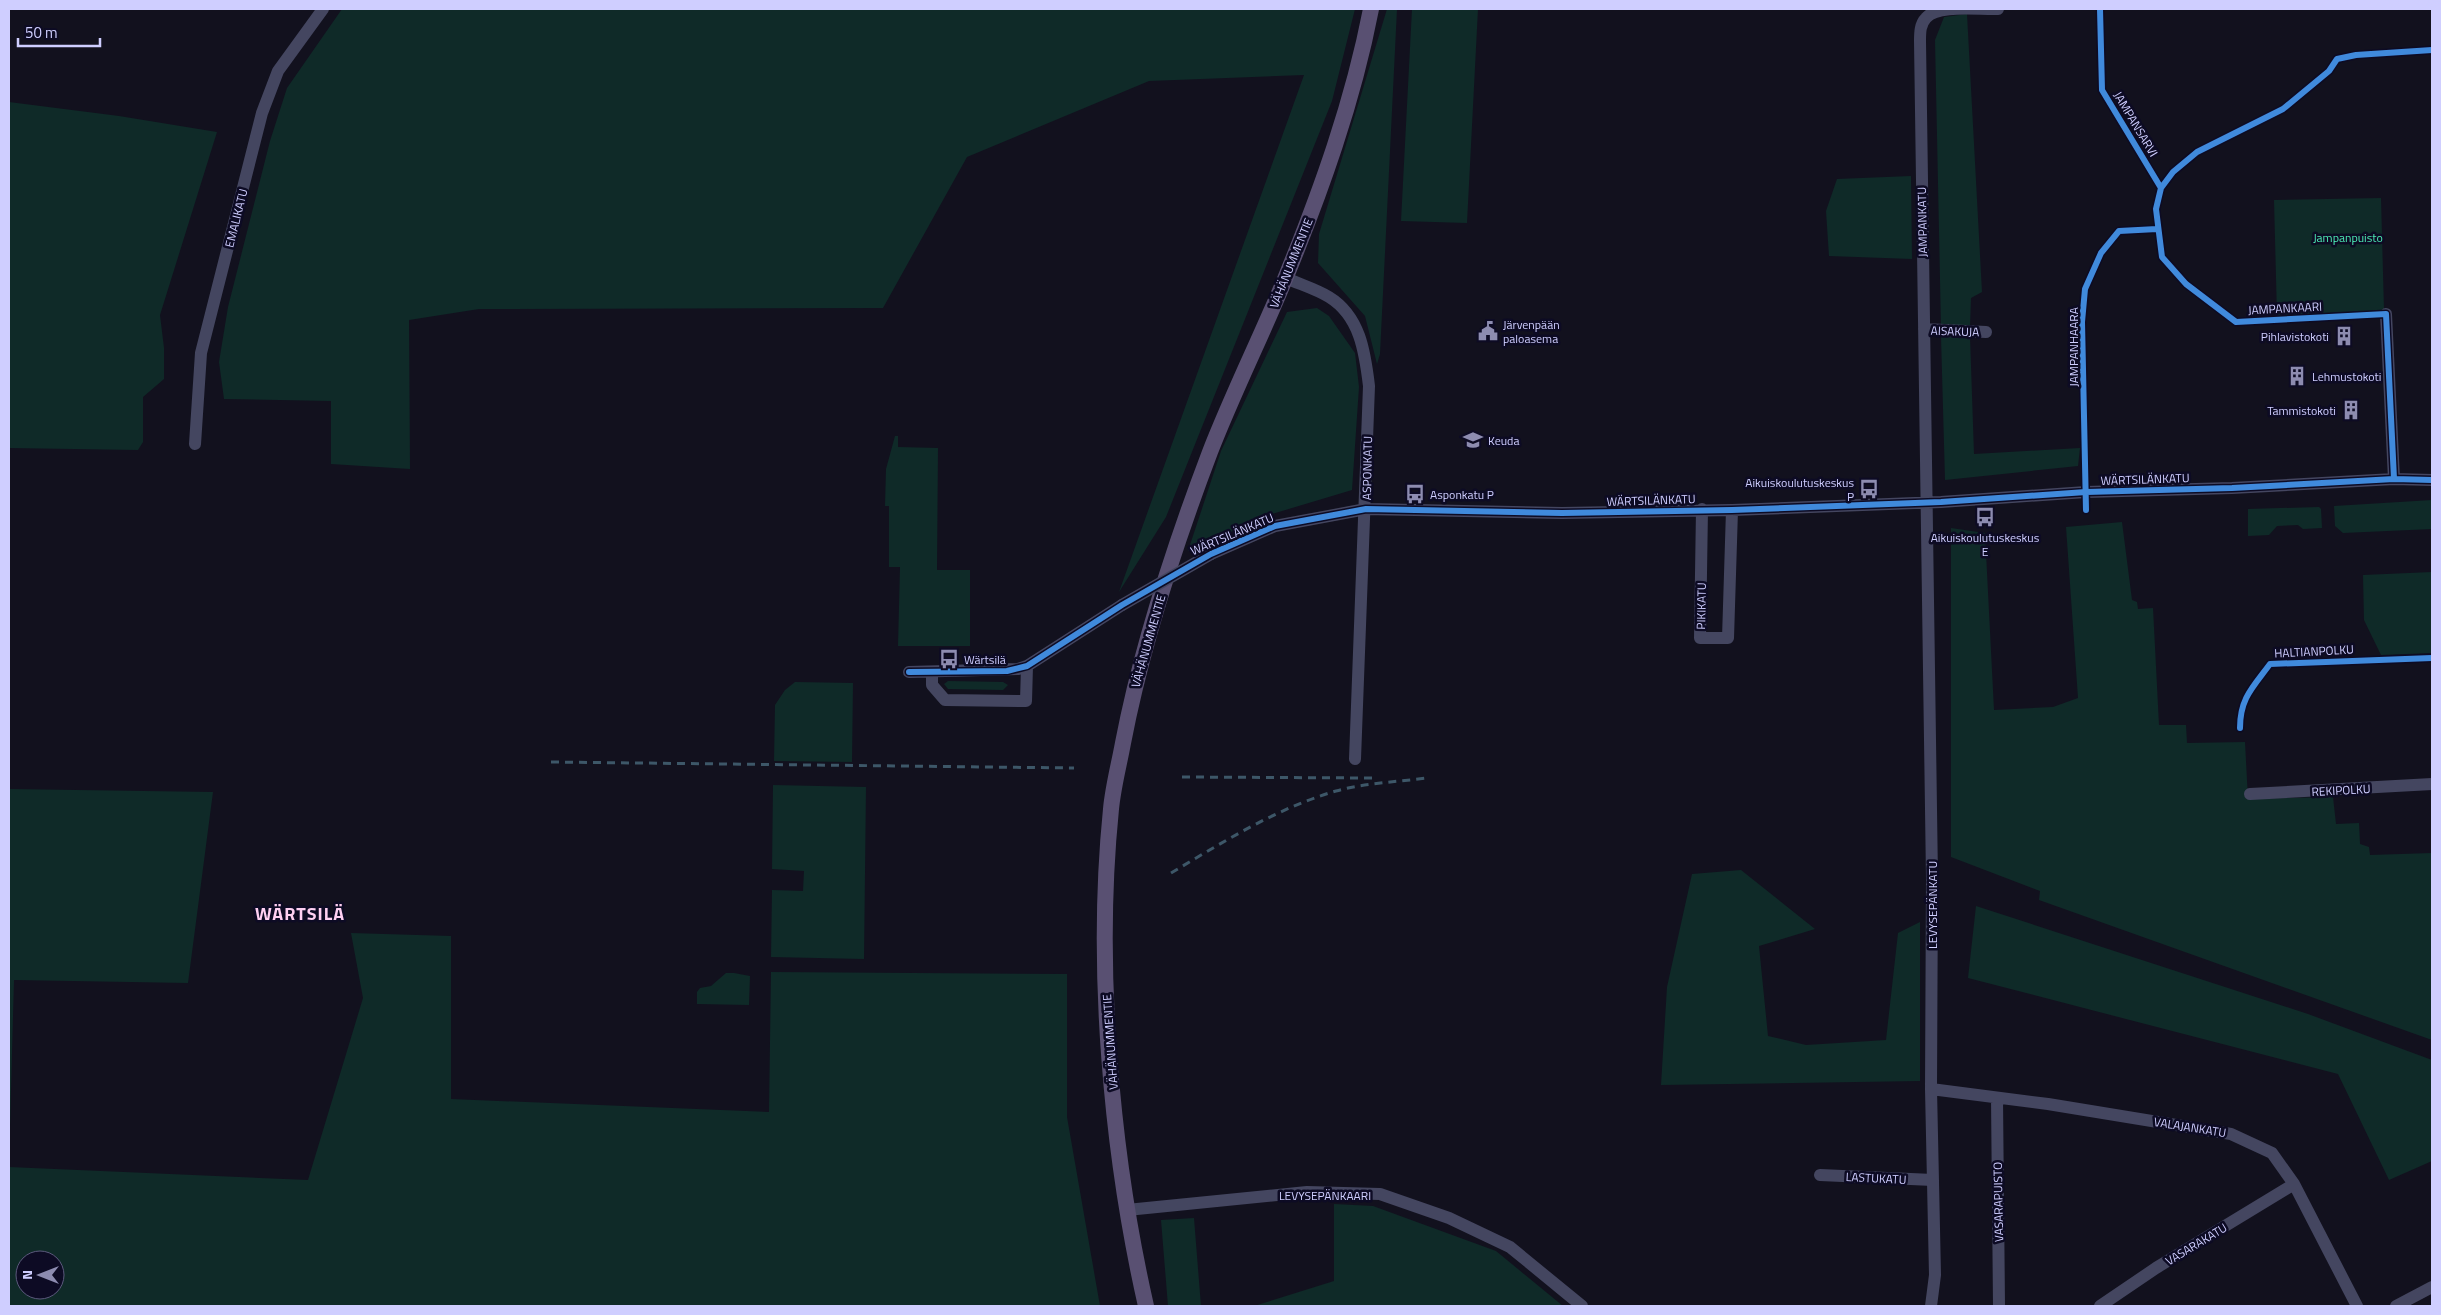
<svg xmlns="http://www.w3.org/2000/svg" width="2441" height="1315" viewBox="0 0 2441 1315" font-family="'Titillium Web',sans-serif">
<style>
.green{fill:#0f2a28;fill-rule:evenodd}
.lines{fill:none;stroke-linecap:round;stroke-linejoin:round}
.minor{stroke:#444660;stroke-width:12}
.major{stroke:#595072;stroke-width:16}
.rail{stroke:#3d5768;stroke-width:3;stroke-dasharray:8 6;stroke-linecap:butt}
.minor-bridge{stroke:#444660;stroke-width:12}
.cycleway-casing{stroke:#0d0b24;stroke-width:9}
.cycleway{stroke:#408adc;stroke-width:6}
.labels{text-anchor:middle;dominant-baseline:central;stroke-width:5;stroke-linejoin:round;paint-order:stroke}
.street-label{font-size:12px;fill:#cfceff;stroke:#0d0b24}
.park-label{font-size:12px;fill:#4decb5;stroke:#0d0b24}
.poi-label{font-size:12px;fill:#cfceff;stroke:#0d0b24;text-anchor:start}
.district-label{font-size:18px;font-weight:bold;letter-spacing:1px;fill:#ffd0f2;stroke:#0d0b24}
</style>
<rect width="100%" height="100%" fill="#12111e"/>
<path class="green" d="M342 9H1355L1332 101 1166 517 1119 592 1304 75 1149 81 967 157 883 308 479 309 409 320 410 469 331 464V401L224 399 219 362 228 307 270 141 287 88Z
M1387 9H1397L1380 354 1377 364 1365 316 1318 263 1319 234Z
M1412 9H1478L1467 223 1401 221Z
M1967 14 1982 292 1971 298 1970 327H1941L1935 40 1944 17Z
M9 102 119 116 217 132 160 315 164 348V379L143 397V442L138 450 9 448Z
M1911 176 1912 259 1829 256 1826 211 1837 179Z
M2381 198 2384 310 2277 316 2274 200Z
M1317 308 1329 316 1355 353 1359 387 1352 490 1272 514 1188 551 1221 451 1287 312Z
M1970 336 1974 454 2080 448 2078 466 1945 480 1941 337Z
M895 436H898V447L938 448 937 570H970V646H898L900 567H889V506H885L886 469Z
M2432 500V529L2343 533 2335 526 2334 506Z
M2319 507 2321 509 2322 528 2303 529 2298 525 2277 526 2269 535 2248 536V509Z
M2122 522 2132 600 2137 602 2138 609 2153 608 2159 725H2186L2187 743 2245 742 2248 799 2333 797 2336 824 2359 823 2360 844 2369 847 2370 855 2432 853V1040L2039 900 2040 891 1951 857V528L1985 533 1994 710 2053 707 2078 698 2066 527Z
M2432 572V653L2381 655 2364 620 2363 575Z
M948 681 1003 682 1008 685 1003 690 948 689 944 684Z
M795 682 853 683 852 762 774 761 775 705 785 690Z
M773 785 866 787 864 959 771 957 772 890 803 891 804 871 772 869Z
M9 789 213 792 188 983 14 980 9 1164Z
M1741 870 1815 929 1759 946 1768 1036 1806 1045 1886 1040 1898 933 1920 922V1081L1661 1085 1667 987 1692 874Z
M1976 906 2308 1014 2432 1060V1161L2389 1180 2338 1074 1968 978Z
M351 933 451 936V1099L769 1112 771 972 1067 974V1117L1100 1306H9V1167L308 1180 363 998ZM25 1260H55V1290H25Z
M726 973H734L750 976 749 1005 697 1004V992L700 988 711 986Z
M1334 1204 1373 1206 1496 1251 1563 1306H1254L1334 1281Z
M1194 1218 1201 1306H1168L1161 1220Z"/>
<g class="lines">
<path class="minor" d="M1286 278C1299 284 1316 289 1329 297 1360 316 1365 352 1369 386L1355 759
M2386 314 2394 479
M1924 329 1986 332
M195 444 201 353 262 113 278 71 323 9
M1702 509 1700 638H1728L1732 510
M1211 554 1275 526 1366 509 1562 513 1732 510 1941 502 2086 492 2232 488 2394 479 2432 480
M909 672 1018 669 1027 666 1122 605
M932 672V685L945 700 1026 701 1027 666
M2250 794 2432 784
M1931 1089 2048 1104 2231 1134 2272 1153 2294 1184 2357 1306
M1997 1098 1999 1306
M1820 1175 1933 1180
M1127 1210 1307 1192 1380 1194 1449 1218 1510 1247 1582 1306
M1931 1306 1935 1275 1931 1089 1932 879 1920 41C1920 33 1920 24 1926 18 1937 4 1980 10 1998 9
M2100 1306 2156 1268 2294 1184
M2396 1306 2432 1287"/>
<path class="major" d="M1146 1306C1111 1152 1095 967 1111 809 1113 787 1119 765 1123 743 1142 644 1174 547 1210 452 1233 393 1261 337 1285 279 1321 191 1353 102 1371 9"/>
<path class="rail" d="M551 762 1074 768
M1182 777 1374 778
M1171 873C1223 842 1277 808 1336 791 1365 783 1396 782 1427 778"/>
<path class="minor-bridge" d="M1122 605 1211 554"/>
<defs>
<path id="cycleway" d="M2100 9 2102 90 2161 188
M2394 479 2386 314 2236 322 2186 284 2162 257 2156 209 2161 188 2173 172 2197 152 2283 109 2329 71 2337 59 2356 55 2432 50
M2086 510 2082 322 2085 289 2101 253 2119 231 2157 229
M909 672 1007 671 1027 666 1122 605 1211 554 1275 526 1366 509 1562 513 1732 510 1941 502 2086 492 2232 488 2394 479 2432 480
M2240 728C2240 698 2253 687 2270 664L2432 658"/>
</defs>
<use href="#cycleway" class="cycleway-casing"/>
<use href="#cycleway" class="cycleway"/>
</g>
<defs>
<symbol id="civic-bare" viewBox="-9 -9 18 18"><path d="M-.6-6.5H3V-4.5H.6V-3L4-1V1h2V6H-6V1h2V-1L-.6-3ZM-1.2 2.5V6h2.4V2.5Z" fill="#8d8cb0" stroke="#0d0b24" stroke-width="2.5" paint-order="stroke"/></symbol>
<symbol id="building-bare" viewBox="-9 -9 18 18"><path d="M-4-6H4V6H1V3H-1V6H-4ZM-2.5-4.3h1.7v1.8h-1.7ZM.8-4.3h1.7v1.8H.8ZM-2.5-1h1.7V.8h-1.7ZM.8-1h1.7V.8H.8Z" fill="#8d8cb0" stroke="#0d0b24" stroke-width="2.5" paint-order="stroke"/></symbol>
<symbol id="school-bare" viewBox="-9 -9 18 18"><path d="M0-5L7-2L0 1L-7-2ZM-4 1L0 2.5L4 1V4Q0 6-4 4Z" fill="#8d8cb0" stroke="#0d0b24" stroke-width="2.5" paint-order="stroke"/></symbol>
<symbol id="bus-bare" viewBox="-9 -9 18 18"><path d="M-5-6H5V4H4V6H2V4H-2V6H-4V4H-5ZM-3.5-4V0h7V-4ZM-3.5 1.2v1.5H-2V1.2ZM2 1.2v1.5H3.5V1.2Z" fill="#8d8cb0" stroke="#0d0b24" stroke-width="2.5" paint-order="stroke"/></symbol>
</defs>
<g fill-rule="evenodd">
<use href="#civic-bare" x="1474" y="317" width="28" height="28"/>
<use href="#building-bare" x="2330" y="322" width="28" height="28"/>
<use href="#building-bare" x="2283" y="362" width="28" height="28"/>
<use href="#building-bare" x="2337" y="396" width="28" height="28"/>
<use href="#school-bare" x="1459" y="426" width="28" height="28"/>
<use href="#bus-bare" x="1855" y="475" width="28" height="28"/>
<use href="#bus-bare" x="1401" y="480" width="28" height="28"/>
<use href="#bus-bare" x="1971" y="503" width="28" height="28"/>
<use href="#bus-bare" x="935" y="645" width="28" height="28"/>
</g>
<g class="labels">
<g class="street-label">
<text transform="translate(2136 124) rotate(59)">JAMPANSARVI</text>
<text transform="translate(236 218) rotate(-76)">EMALIKATU</text>
<text transform="translate(1922 222) rotate(-91)">JAMPANKATU</text>
<text transform="translate(1291 263) rotate(-68)">VÄHÄNUMMENTIE</text>
<text transform="translate(2285 308) rotate(-3)">JAMPANKAARI</text>
<text transform="translate(1955 331) rotate(2)">AISAKUJA</text>
<text transform="translate(2073 347) rotate(-90)">JAMPANHAARA</text>
<text transform="translate(1367 468) rotate(-89)">ASPONKATU</text>
<text transform="translate(2145 479) rotate(-2)">WÄRTSILÄNKATU</text>
<text transform="translate(1651 500) rotate(-2)">WÄRTSILÄNKATU</text>
<text transform="translate(1232 534) rotate(-23)">WÄRTSILÄNKATU</text>
<text transform="translate(1701 606) rotate(-89)">PIKIKATU</text>
<text transform="translate(1148 641) rotate(-74)">VÄHÄNUMMENTIE</text>
<text transform="translate(2314 651) rotate(-3)">HALTIANPOLKU</text>
<text transform="translate(2341 790) rotate(-3)">REKIPOLKU</text>
<text transform="translate(1932 905) rotate(-90)">LEVYSEPÄNKATU</text>
<text transform="translate(1110 1042) rotate(-94)">VÄHÄNUMMENTIE</text>
<text transform="translate(2190 1127) rotate(9)">VALAJANKATU</text>
<text transform="translate(1876 1178) rotate(3)">LASTUKATU</text>
<text x="1325" y="1195">LEVYSEPÄNKAARI</text>
<text transform="translate(1998 1202) rotate(-91)">VASARAPUISTO</text>
<text transform="translate(2196 1244) rotate(-31)">VASARAKATU</text>
</g>
<g class="park-label">
<text x="2348" y="237">Jampanpuisto</text>
</g>
<g class="poi-label">
<text x="1503" y="324">Järvenpään<tspan x="1503" dy="14">paloasema</tspan></text>
<text x="2329" y="336" text-anchor="end">Pihlavistokoti</text>
<text x="2312" y="376">Lehmustokoti</text>
<text x="2336" y="410" text-anchor="end">Tammistokoti</text>
<text x="1488" y="440">Keuda</text>
<text x="1854" y="482" text-anchor="end">Aikuiskoulutuskeskus<tspan x="1854" dy="14">P</tspan></text>
<text x="1430" y="494">Asponkatu P</text>
<text x="1985" y="537" text-anchor="middle">Aikuiskoulutuskeskus<tspan x="1985" dy="14">E</tspan></text>
<text x="964" y="659">Wärtsilä</text>
</g>
<g class="district-label">
<text x="300" y="913">WÄRTSILÄ</text>
</g>
</g>
<rect width="2441" height="1315" fill="none" stroke="#cfceff" stroke-width="20"/>
<g transform="translate(40 1275) rotate(270)"><circle r="24" fill="#0d0b24" stroke="#5b597c"/>
<path d="M0-4L9 19L0 12L-9 19Z" fill="#8d8cb0"/>
<text y="-8" font-size="14" font-weight="bold" text-anchor="middle" fill="#cfceff">N</text>
</g>
<path d="M18 38v8h82v-8" fill="none" stroke="#cfceff" stroke-width="2.5"/>
<text x="25" y="38" font-size="15" fill="#cfceff" stroke="#0d0b24" stroke-width="4" paint-order="stroke">50 m</text>
</svg>
